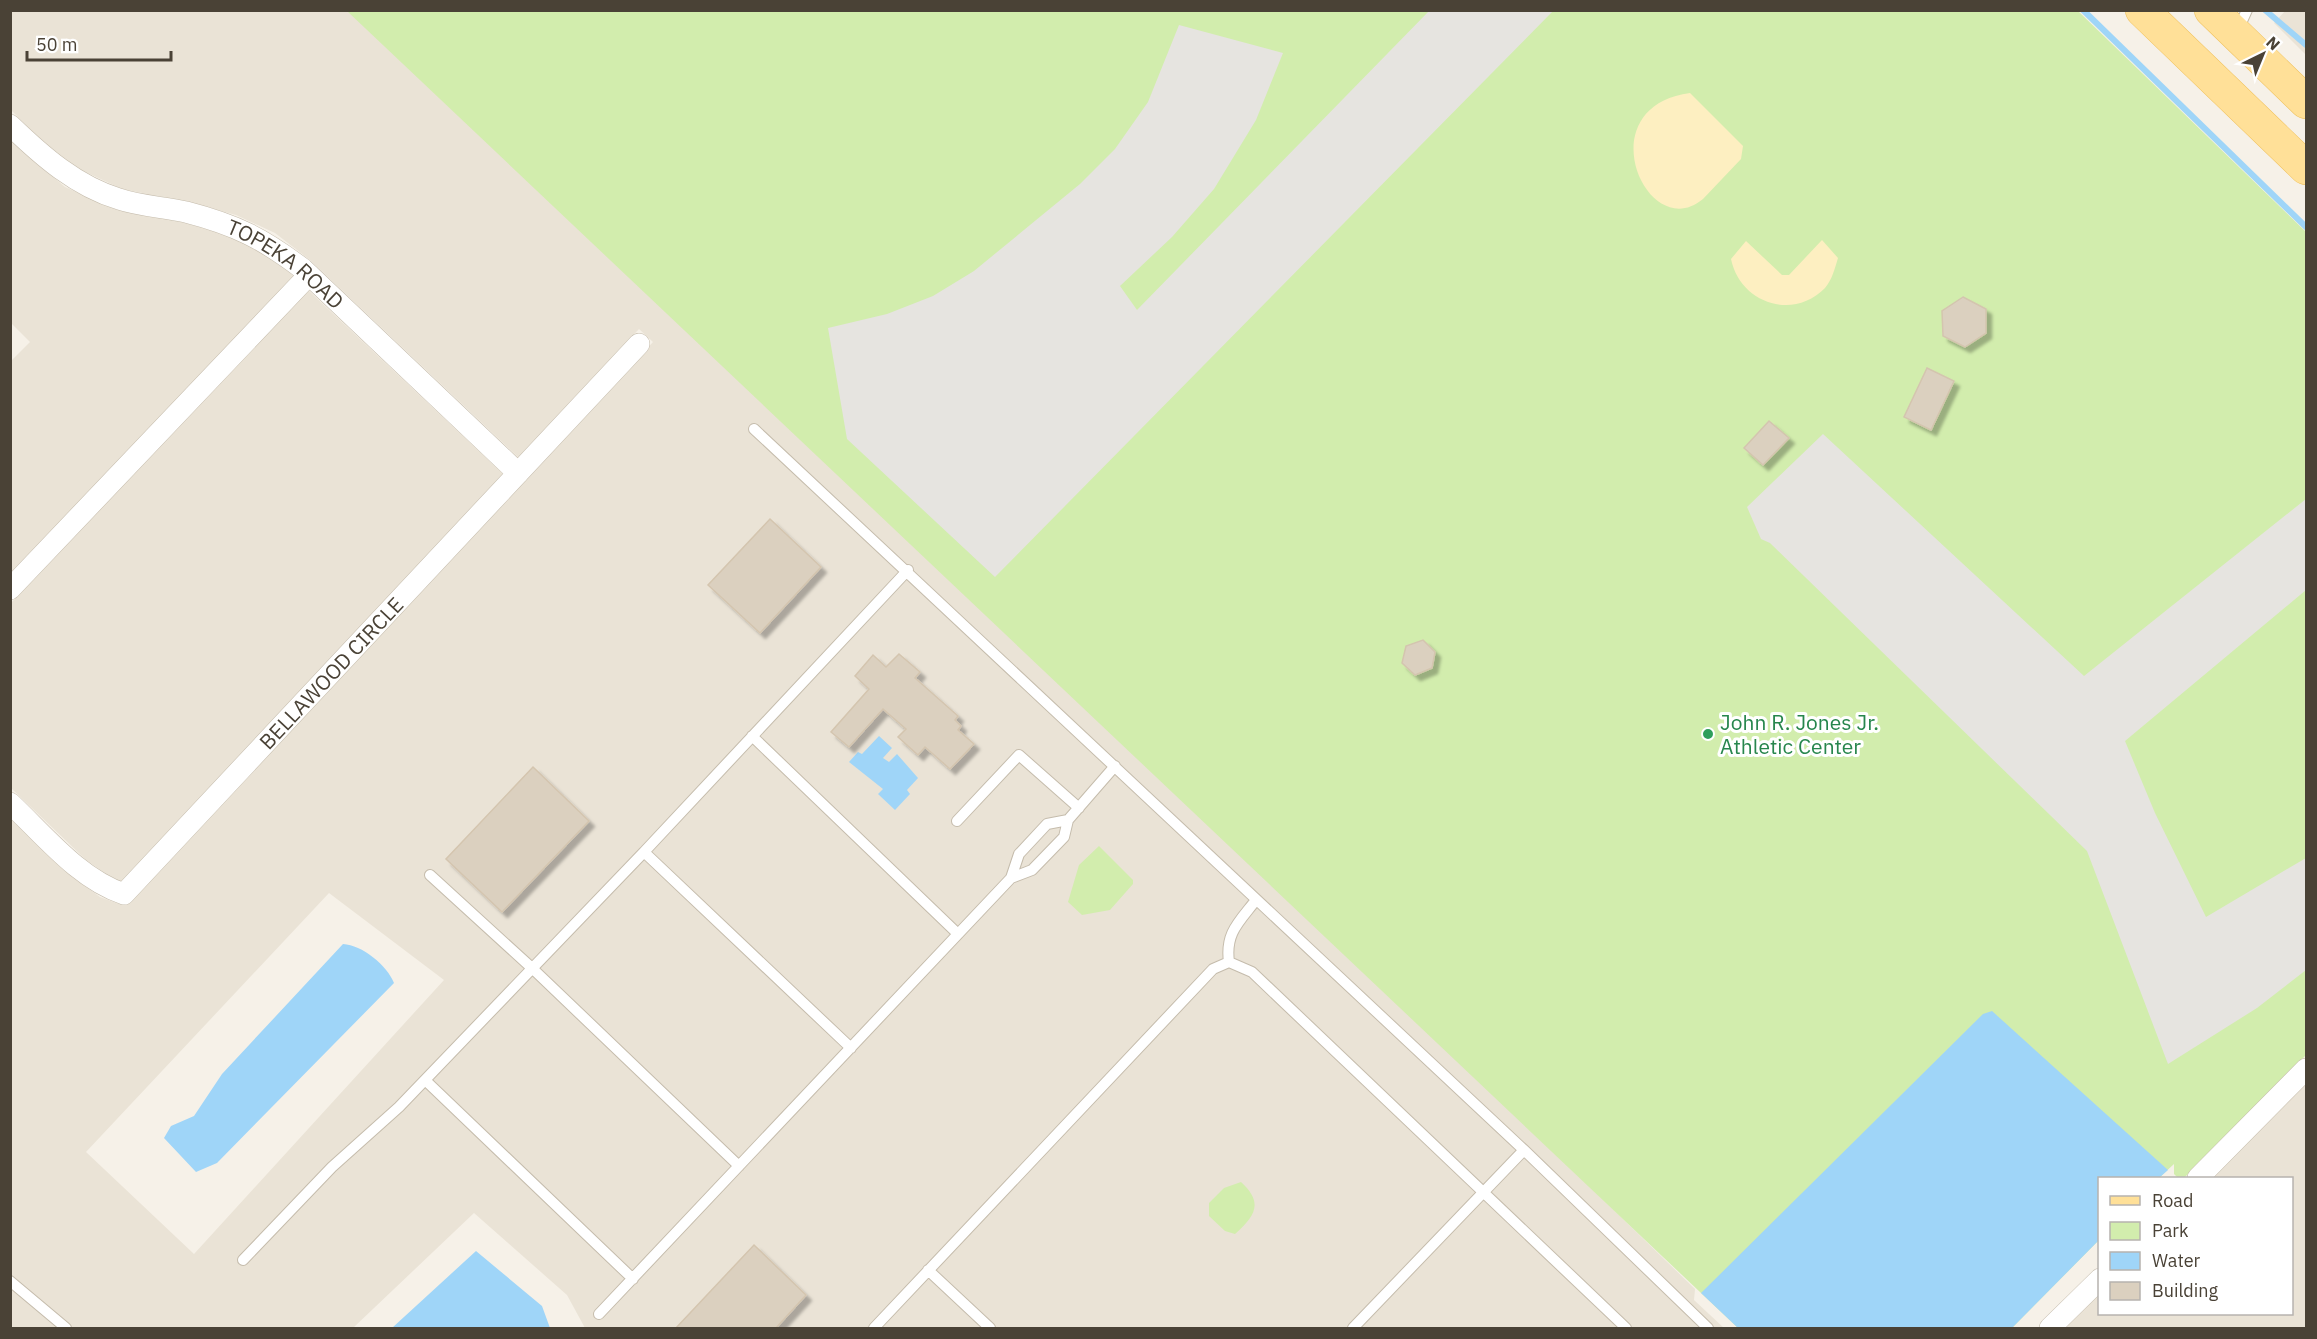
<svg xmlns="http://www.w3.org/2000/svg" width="2317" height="1339" viewBox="0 0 2317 1339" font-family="'IBM Plex Sans',sans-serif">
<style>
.residential{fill:#eae3d6;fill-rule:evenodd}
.green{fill:#d2edad}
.sand{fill:#fdefc1}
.parking{fill:#e6e4e0}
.water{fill:#9fd5f8}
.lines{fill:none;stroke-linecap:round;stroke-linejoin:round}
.stream{stroke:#9fd5f8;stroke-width:6}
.building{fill:#dbd0bf;stroke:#d4c5af;stroke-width:1.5;filter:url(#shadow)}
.service-casing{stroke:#c5bcac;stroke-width:12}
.minor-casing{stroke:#c5bcac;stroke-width:22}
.primary-casing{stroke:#f0c15c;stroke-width:34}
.service{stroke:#fff;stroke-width:10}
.minor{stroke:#fff;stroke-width:21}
.primary{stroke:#ffe098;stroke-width:33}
.leisure-dot{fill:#2e9e5b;stroke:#fff;stroke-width:2}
.labels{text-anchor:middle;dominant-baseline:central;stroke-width:6;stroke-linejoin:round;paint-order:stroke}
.street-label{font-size:21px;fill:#4a4236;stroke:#fff}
.leisure-label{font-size:21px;fill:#27864d;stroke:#fff;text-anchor:start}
</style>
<defs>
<filter id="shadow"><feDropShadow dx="5.5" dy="5.5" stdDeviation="1.5" flood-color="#0004"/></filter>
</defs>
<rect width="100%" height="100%" fill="#f6f1e8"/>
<path class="residential" d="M11 11H369L686 309 1695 1289 1694 1300 1724 1328H585L567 1295 474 1213 353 1328H11L10 818 70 875 100 897 119 904 131 901 653 342 639 329 519 458 310 260 275 233 236 215 188 202 122 189 77 168 41 140 11 110ZM329 893 444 980 194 1254 86 1152Z
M2285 11H2306V55L2274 23Z
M11 141 65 187 115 209 181 222 227 235 261 251 294 276 11 576 10 362 30 342 11 323Z
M308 290 503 474 122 882 113 879 85 859 11 788 10 604Z
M2306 1082V1328H2064L2099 1292 2100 1314H2292V1178H2211Z"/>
<path class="green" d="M347 11H2078L2306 232V1055L2184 1178H2178L2174 1174V1164L2159 1178H2100L2099 1240 2012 1328H1738Z
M1099 846 1133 880V884L1110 910 1082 915 1068 902 1079 865Z
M1241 1182C1264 1203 1255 1216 1235 1234L1225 1231 1209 1216V1203L1224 1188Z"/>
<path class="sand" d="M1690 93 1743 146 1741 159 1703 199C1647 246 1586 107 1690 93Z
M1822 240 1838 258C1835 268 1832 280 1825 288 1793 321 1740 303 1731 259L1746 241 1782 275H1789Z"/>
<path class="parking" d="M1430 10 1553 11 995 577 847 439 828 328 887 314 933 296 974 271 1080 184 1115 149 1148 102 1179 25 1283 53 1256 120 1214 189 1172 237 1120 286 1137 310Z
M1823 434 2084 676 2306 499V590L2125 741 2155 813 2206 917 2306 858V970L2257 1008 2168 1064 2087 851 1770 543 1761 539 1747 507Z"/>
<path class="water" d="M879 736 892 748 883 758 889 762 897 754 918 778 907 790 910 794 895 810 878 794 883 789 849 762 858 752 862 754Z
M343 944C362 945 387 965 394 983L217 1163 196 1172 164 1138 171 1126 194 1116 222 1074Z
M1992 1011 2168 1170 2159 1178H2100L2099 1240 2012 1328H1738L1701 1293 1983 1014Z
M476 1251 542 1306 550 1328H392Z"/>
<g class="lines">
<path class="stream" d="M2083 10 2306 227
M2265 10 2306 45"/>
</g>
<path class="building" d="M1963 297 1986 309V333L1965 347 1943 336 1942 311Z
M1927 368 1954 381 1931 430 1904 417Z
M1769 421 1789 438 1763 465 1744 448Z
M770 519 821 567 760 633 708 585Z
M1423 640 1435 652 1432 668 1415 675 1402 663 1406 646Z
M899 654 920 672 915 678 958 716 955 720 961 726 958 730 974 744 950 769 925 747 918 755 898 737 906 729 883 709 849 747 831 732 869 689 855 676 873 655 886 667Z
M533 767 589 821 502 912 446 859Z
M754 1245 806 1295 775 1329H675Z"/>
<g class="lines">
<defs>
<path id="service" d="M2242 21 2247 10
M754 429 1524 1150 1708 1328
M752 736 958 934
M1068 820 1047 824 1019 854 1011 878 1032 870 1064 837 1068 820 1115 766
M957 821 1019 755 1079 808
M644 852 908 570
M430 875 533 969 739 1166
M1229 962C1225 933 1239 922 1256 900
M425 1080 633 1279
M243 1260 332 1167 399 1107 644 852 851 1048
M928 1270 990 1328
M10 1281 66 1328
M599 1314 1011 878
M874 1328 1213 969 1229 962 1252 972 1626 1328
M1353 1328 1524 1150"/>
<g id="minor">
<path id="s1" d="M10 125C42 156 76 186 119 199 140 206 164 207 186 212 236 225 262 238 303 269L518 473"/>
<path d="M10 589 309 275"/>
<path id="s2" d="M10 803C44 835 79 879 124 894L639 344"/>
<path d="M2198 1178 2306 1069"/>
<path d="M2050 1328 2100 1279"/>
</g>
<path id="primary" d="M2142 10 2306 168
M2211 10 2306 102"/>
</defs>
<use href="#service" class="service-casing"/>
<use href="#minor" class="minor-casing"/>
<use href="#primary" class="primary-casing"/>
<use href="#service" class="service"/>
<use href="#minor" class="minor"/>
<use href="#primary" class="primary"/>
</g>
<circle class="leisure-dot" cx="1708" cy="734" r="6"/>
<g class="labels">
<g class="street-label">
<text stroke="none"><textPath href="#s1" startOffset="315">TOPEKA ROAD</textPath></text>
<text stroke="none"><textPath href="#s2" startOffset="450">BELLAWOOD CIRCLE</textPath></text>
</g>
<g class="leisure-label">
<text x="1720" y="722">John R. Jones Jr.<tspan x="1720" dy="24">Athletic Center</tspan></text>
</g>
</g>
<rect width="2317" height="1339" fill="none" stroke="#4a4236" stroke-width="24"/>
<rect x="2098" y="1177" width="195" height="138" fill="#ffffff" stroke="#b7b3af" stroke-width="1.5"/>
<rect x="2110" y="1196" width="30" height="9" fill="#ffe098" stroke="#b7b3af" stroke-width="1.5"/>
<text x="2152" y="1207" font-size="18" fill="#4a4236">Road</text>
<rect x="2110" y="1222" width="30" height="18" fill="#d2edad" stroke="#b7b3af" stroke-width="1.5"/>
<text x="2152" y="1237" font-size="18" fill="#4a4236">Park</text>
<rect x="2110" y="1252" width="30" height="18" fill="#9fd5f8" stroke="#b7b3af" stroke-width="1.5"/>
<text x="2152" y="1267" font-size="18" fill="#4a4236">Water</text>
<rect x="2110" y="1282" width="30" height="18" fill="#dbd0bf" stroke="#b7b3af" stroke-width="1.5"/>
<text x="2152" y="1297" font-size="18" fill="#4a4236">Building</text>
<g transform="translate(2263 54) rotate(43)" stroke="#ffffff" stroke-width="4.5" paint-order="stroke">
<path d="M0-4.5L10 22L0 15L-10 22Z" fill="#4a4236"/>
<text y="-9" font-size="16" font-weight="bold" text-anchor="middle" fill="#4a4236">N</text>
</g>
<path d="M27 51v9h144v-9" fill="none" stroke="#4a4236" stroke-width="3"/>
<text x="36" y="51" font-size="18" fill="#4a4236" stroke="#ffffff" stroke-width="4.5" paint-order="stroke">50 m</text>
</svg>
